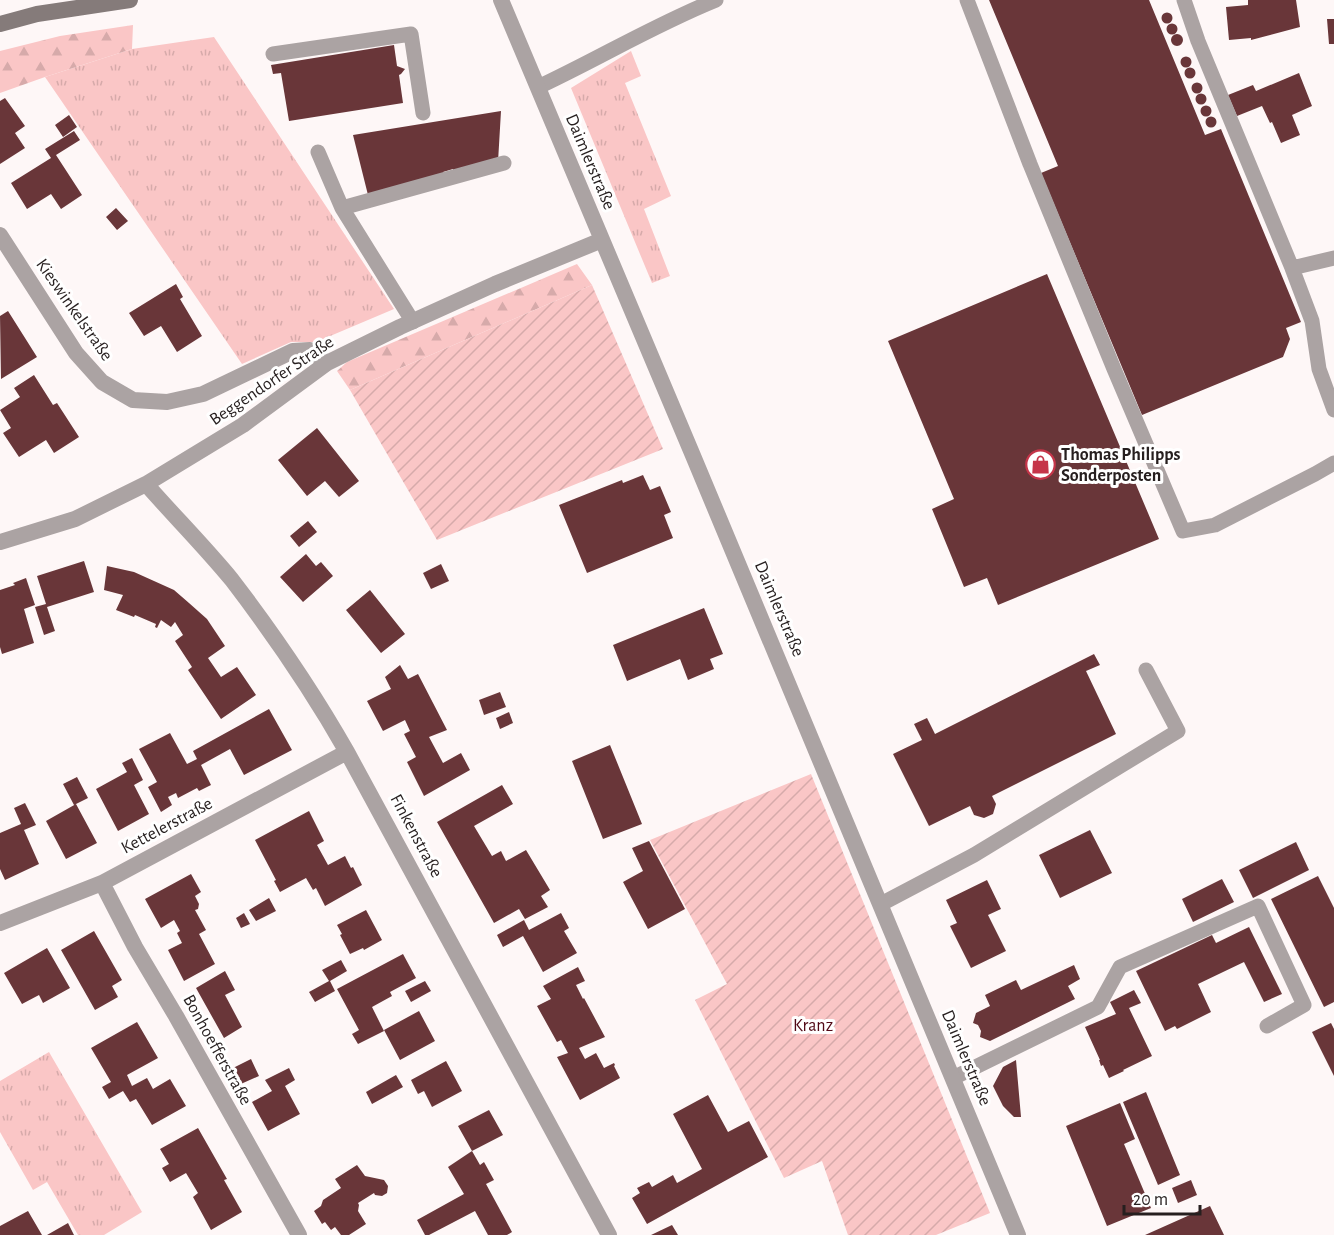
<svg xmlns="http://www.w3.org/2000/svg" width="1334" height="1235" viewBox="0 0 1334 1235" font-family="'Alegreya Sans',sans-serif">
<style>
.grass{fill:url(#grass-tufts)}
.forest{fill:url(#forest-firs)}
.garden{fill:url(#garden-furrows)}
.building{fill:#693639}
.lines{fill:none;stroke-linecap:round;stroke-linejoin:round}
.service{stroke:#aba3a3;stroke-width:15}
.minor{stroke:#aba3a3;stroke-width:16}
.secondary{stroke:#857b7a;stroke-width:16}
.labels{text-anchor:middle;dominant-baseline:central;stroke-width:6;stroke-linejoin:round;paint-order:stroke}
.street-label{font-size:18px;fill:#261f1f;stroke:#fff}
.poi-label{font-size:18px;font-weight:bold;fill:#261f1f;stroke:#fff;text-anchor:start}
.park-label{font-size:18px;fill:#510916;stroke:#fff}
</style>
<defs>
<pattern id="grass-tufts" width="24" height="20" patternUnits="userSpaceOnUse" patternTransform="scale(1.5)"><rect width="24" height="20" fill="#fac6c6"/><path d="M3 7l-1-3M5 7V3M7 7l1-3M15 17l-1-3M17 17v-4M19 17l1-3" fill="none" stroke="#d6aaaa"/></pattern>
<pattern id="forest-firs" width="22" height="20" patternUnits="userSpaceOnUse" patternTransform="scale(1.5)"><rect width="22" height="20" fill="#fac6c6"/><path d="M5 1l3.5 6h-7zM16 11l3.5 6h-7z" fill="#d6aaaa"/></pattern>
<pattern id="garden-furrows" width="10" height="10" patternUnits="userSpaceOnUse" patternTransform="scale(1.5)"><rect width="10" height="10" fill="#fac6c6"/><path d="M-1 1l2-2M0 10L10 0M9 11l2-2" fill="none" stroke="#d6aaaa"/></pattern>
</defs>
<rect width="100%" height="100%" fill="#fef7f7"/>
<path class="grass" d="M214 37 394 309 316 342H291L242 364 45 77 132 49Z
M631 51 641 76 625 83 671 196 644 209 670 276 652 283 571 88Z
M49 1052 142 1212 104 1235H78L47 1182 33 1190 0 1132V1081Z"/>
<path class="forest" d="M133 25 132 49 45 77 0 93V51L60 36Z
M577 264 592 285 350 390 337 371 347 362Z"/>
<path class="garden" d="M592 285 663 449 437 540 350 390Z
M811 774 990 1213 936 1235H848L822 1161 784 1178 695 1000 727 984 650 840Z"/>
<path class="building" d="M989 0H1149L1205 135 1221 129 1301 322 1286 328 1290 339 1283 357 1142 415 1041 173 1058 166Z
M1248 0H1296L1300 27 1251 40V38L1229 40 1226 7 1248 5Z
M1161.5 18a5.5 5.5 0 1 1 11 0a5.5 5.5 0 1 1-11 0Z
M1327 19H1334V44H1329Z
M1166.5 29a5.5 5.5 0 1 1 11 0a5.5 5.5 0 1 1-11 0Z
M1171 40a6 6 0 1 1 12 0a6 6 0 1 1-12 0Z
M394 45 397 66 405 69 401 74 399 75 403 103 289 121 281 73 273 74 271 65Z
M1180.5 62a5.5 5.5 0 1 1 11 0a5.5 5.5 0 1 1-11 0Z
M1184.5 73a5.5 5.5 0 1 1 11 0a5.5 5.5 0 1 1-11 0Z
M1299 73 1312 106 1292 115 1300 135 1281 143 1272 122 1270 123 1262 106 1237 116 1228 95 1253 85 1256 91Z
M1191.5 88a5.5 5.5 0 1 1 11 0a5.5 5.5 0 1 1-11 0Z
M1195.5 99a5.5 5.5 0 1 1 11 0a5.5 5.5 0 1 1-11 0Z
M5 98 25 126 15 133 25 148 0 164V101Z
M1200.5 111a5.5 5.5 0 1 1 11 0a5.5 5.5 0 1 1-11 0Z
M501 111 498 162 455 173 453 169 443 172 444 176 368 195 353 135Z
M69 115 77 127 63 137 55 125Z
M1205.5 122a5.5 5.5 0 1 1 11 0a5.5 5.5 0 1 1-11 0Z
M74 131 80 140 56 155 82 195 61 209 51 194 27 209 11 183 51 158 45 149Z
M116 208 128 221 117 230 106 217Z
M1047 274 1159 539 998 605 987 578 964 587 932 509 954 499 888 341Z
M176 284 183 297 180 299 202 336 177 352 161 326 144 336 129 313Z
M8 311 37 357 1 379 0 316Z
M34 375 53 405 57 403 79 437 54 453 46 440 19 457 3 433 11 428 0 410 20 397 14 388Z
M317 428 359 481 339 497 325 481 307 496 278 460Z
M643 475 650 490 660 486 671 512 664 515 673 538 587 573 559 505 622 480 623 483Z
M308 521 317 532 299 547 290 536Z
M306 554 316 566 321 562 333 576 303 602 280 577Z
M84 561 94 592 47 607 55 631 44 635 35 607 46 604 37 576Z
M441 564 449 581 431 589 423 573Z
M107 566 134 572 174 590 189 603 207 619 225 646 208 658 221 677 237 667 256 695 221 719 188 670 192 667 175 641 183 635 175 622 171 627 161 620 157 628 155 627 156 624 135 615 134 617 116 610 123 595 104 590Z
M26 578 35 605 24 609 34 643 2 654 0 647V590L15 585 13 583Z
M370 590 405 634 381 653 346 610Z
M704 608 723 654 710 659 714 669 688 680 680 659 627 681 613 645Z
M1094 654 1100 665 1086 671 1116 734 992 796 996 804 993 814 984 818 974 815 970 806 929 826 893 754 922 740 914 724 927 718 935 734Z
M400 665 408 679 418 674 447 730 429 737 443 763 461 753 470 770 424 796 407 762 416 757 404 734 410 731 405 720 383 731 367 701 391 689 385 677Z
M500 692 506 707 484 715 479 700Z
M269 709 292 750 244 775 230 749 201 765 211 785 199 791 197 788 178 798 176 793 168 797 172 805 161 812 148 787 157 782 139 749 170 733 187 764 197 759 193 751Z
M509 712 513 723 500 729 496 718Z
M610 745 642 824 603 839 572 761Z
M132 758 143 780 134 785 149 814 118 831 96 789 127 772 122 763Z
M77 777 88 798 74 805 63 784Z
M502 785 513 804 474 826 492 856 501 851 506 861 526 850 550 890 541 896 548 907 525 919 519 909 494 923 437 822Z
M25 803 36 825 24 830 39 864 5 880 0 869V833L21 824 14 808Z
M76 804 97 843 66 859 46 821Z
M309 811 324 841 317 845 328 865 345 856 351 868 353 867 362 885 325 906 316 888 313 890 306 878 280 892 274 881 276 880 255 840Z
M1090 830 1112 873 1060 898 1039 855Z
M649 841 685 909 648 929 623 882 643 871 632 848Z
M1296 842 1309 870 1253 898 1239 870Z
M191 874 201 892 195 896 199 904 198 909 195 910 206 930 199 934 215 964 184 981 168 950 182 943 177 933 180 931 174 920 161 928 145 899Z
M1318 876 1334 908V1002L1324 1007 1271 899Z
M1222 879 1234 902 1193 922 1182 899Z
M987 880 1001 909 988 915 1006 951 971 968 950 926 957 923 946 900Z
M269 898 276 911 256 921 249 910Z
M366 910 382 940 364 950 363 948 350 954 340 935 342 934 337 925Z
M244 913 250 924 241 928 236 918Z
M561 913 569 928 564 931 577 953 543 972 523 936 503 947 497 935 524 920 529 930Z
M1249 927 1282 994 1264 1002 1244 962 1198 984 1211 1012 1177 1029 1175 1026 1165 1031 1136 971 1212 935 1216 943Z
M94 931 122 980 112 986 118 997 95 1010 61 950Z
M47 948 70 988 43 1003 39 995 22 1004 4 973Z
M403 954 416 978 390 992 392 996 372 1007 384 1031 358 1044 352 1034 359 1030 337 989Z
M341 960 347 971 330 981 335 991 315 1002 309 992 329 981 322 970Z
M1074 965 1080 979 1068 986 1075 999 990 1041 980 1037 981 1031 978 1025 973 1023 976 1013 990 1006 985 995 1016 980 1021 990Z
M578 967 585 981 576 985 583 999 584 998 605 1037 579 1048 585 1059 596 1053 604 1068 614 1063 615 1065 614 1066 620 1078 580 1100 557 1057 568 1053 561 1040 557 1042 537 1006 551 999 543 986Z
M225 971 235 990 225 995 242 1027 224 1038 196 988Z
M425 981 431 991 411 1002 405 991Z
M1134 990 1141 1003 1129 1008 1152 1056 1123 1070 1124 1071 1109 1078 1103 1065 1101 1066 1099 1060H1100L1085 1027 1116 1014 1110 1002Z
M419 1011 435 1041 400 1060 384 1030Z
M137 1022 158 1058 127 1075 132 1086 147 1078 153 1089 170 1079 186 1106 152 1125 136 1099 130 1102 123 1091 109 1099 102 1087 111 1082 91 1048Z
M1331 1023 1334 1029V1076L1312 1032Z
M251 1059 259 1076 234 1087 227 1071Z
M1016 1060 1021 1117H1014L1003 1106 993 1086 1003 1067Z
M446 1061 462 1091 432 1107 424 1091 418 1094 411 1080Z
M289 1068 295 1080 285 1086 300 1114 268 1131 252 1102 272 1091 265 1080Z
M396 1075 403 1087 372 1104 366 1092Z
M1146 1092 1180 1175 1158 1185 1123 1102Z
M708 1095 728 1132 749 1121 768 1157 647 1224 632 1198 640 1193 637 1188 649 1182 652 1187 673 1175 677 1183 702 1169 673 1114Z
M1120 1103 1135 1139 1124 1144 1151 1208 1107 1226 1066 1126Z
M489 1110 503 1135 472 1151 458 1126Z
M198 1128 227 1179 224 1180 242 1212 211 1230 193 1197 198 1193 186 1173 170 1182 162 1168 169 1164 160 1149Z
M472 1151 480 1165 484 1162 494 1180 486 1184 512 1232 507 1235H488L475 1211 429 1235H425L417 1220 464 1194 448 1167Z
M357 1165 365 1176 384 1180 388 1186 387 1193 382 1196 375 1195 374 1193 358 1203 359 1205 358 1211 366 1224 349 1235H341L335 1227 331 1230 325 1222 322 1224 314 1211 321 1206 323 1200 341 1188 335 1179Z
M1191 1180 1197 1195 1178 1203 1172 1188Z
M1210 1206 1224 1235H1145Z
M28 1211 42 1235H0V1226Z
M68 1223 74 1235H47Z
M672 1225 678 1235H651Z"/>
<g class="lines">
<path class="service" d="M967 0 1030 164 1114 369 1183 531 1215 525 1315 474 1334 463
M1184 0 1198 41 1292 268 1312 321 1319 369 1334 410
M273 54 411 34 423 113
M538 87C598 59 654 25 716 0
M318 152 342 208
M1292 268 1334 258
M413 322 342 208 504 163
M881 904 974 855 1178 731 1146 670
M953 1078 1098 1007 1120 967 1258 906 1304 1005 1267 1026"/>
<path class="minor" d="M501 0 694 458 1018 1235
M0 235 76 353 102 382 133 400 167 402 203 394 293 351 310 350 327 363
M146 484C174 516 205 547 232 580 274 635 313 692 347 752L609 1235
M0 542 75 519 146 484 243 425 327 363 400 327 495 284 602 240
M102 883 135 947 176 1016 299 1235
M0 923 102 883 347 752"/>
<path class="secondary" d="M0 24 37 14 130 0"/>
</g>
<defs>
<symbol id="shop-ring" viewBox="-11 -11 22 22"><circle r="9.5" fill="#fff" stroke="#c53549" stroke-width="1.5"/><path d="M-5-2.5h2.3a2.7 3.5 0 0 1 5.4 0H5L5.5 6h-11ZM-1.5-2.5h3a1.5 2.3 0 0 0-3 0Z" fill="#c53549"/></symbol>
</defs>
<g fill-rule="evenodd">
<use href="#shop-ring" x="1024" y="448" width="33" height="33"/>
</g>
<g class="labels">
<g class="street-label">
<text transform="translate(590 162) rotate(67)">Daimlerstraße</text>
<text transform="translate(74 310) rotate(55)">Kieswinkelstraße</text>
<text transform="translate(272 381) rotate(-34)">Beggendorfer Straße</text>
<text transform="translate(779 609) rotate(67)">Daimlerstraße</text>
<text transform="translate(167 826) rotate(-28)">Kettelerstraße</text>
<text transform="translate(416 836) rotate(62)">Finkenstraße</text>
<text transform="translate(217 1050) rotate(61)">Bonhoefferstraße</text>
<text transform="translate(966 1058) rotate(67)">Daimlerstraße</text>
</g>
<g class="poi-label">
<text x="1061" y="455">Thomas Philipps<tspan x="1061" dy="21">Sonderposten</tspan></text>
</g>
<g class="park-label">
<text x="813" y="1026">Kranz</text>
</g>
</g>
<path d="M1124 1205v9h76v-9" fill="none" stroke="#261f1f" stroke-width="3"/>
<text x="1133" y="1205" font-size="18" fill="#261f1f" stroke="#ffffff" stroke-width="4.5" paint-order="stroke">20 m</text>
</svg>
